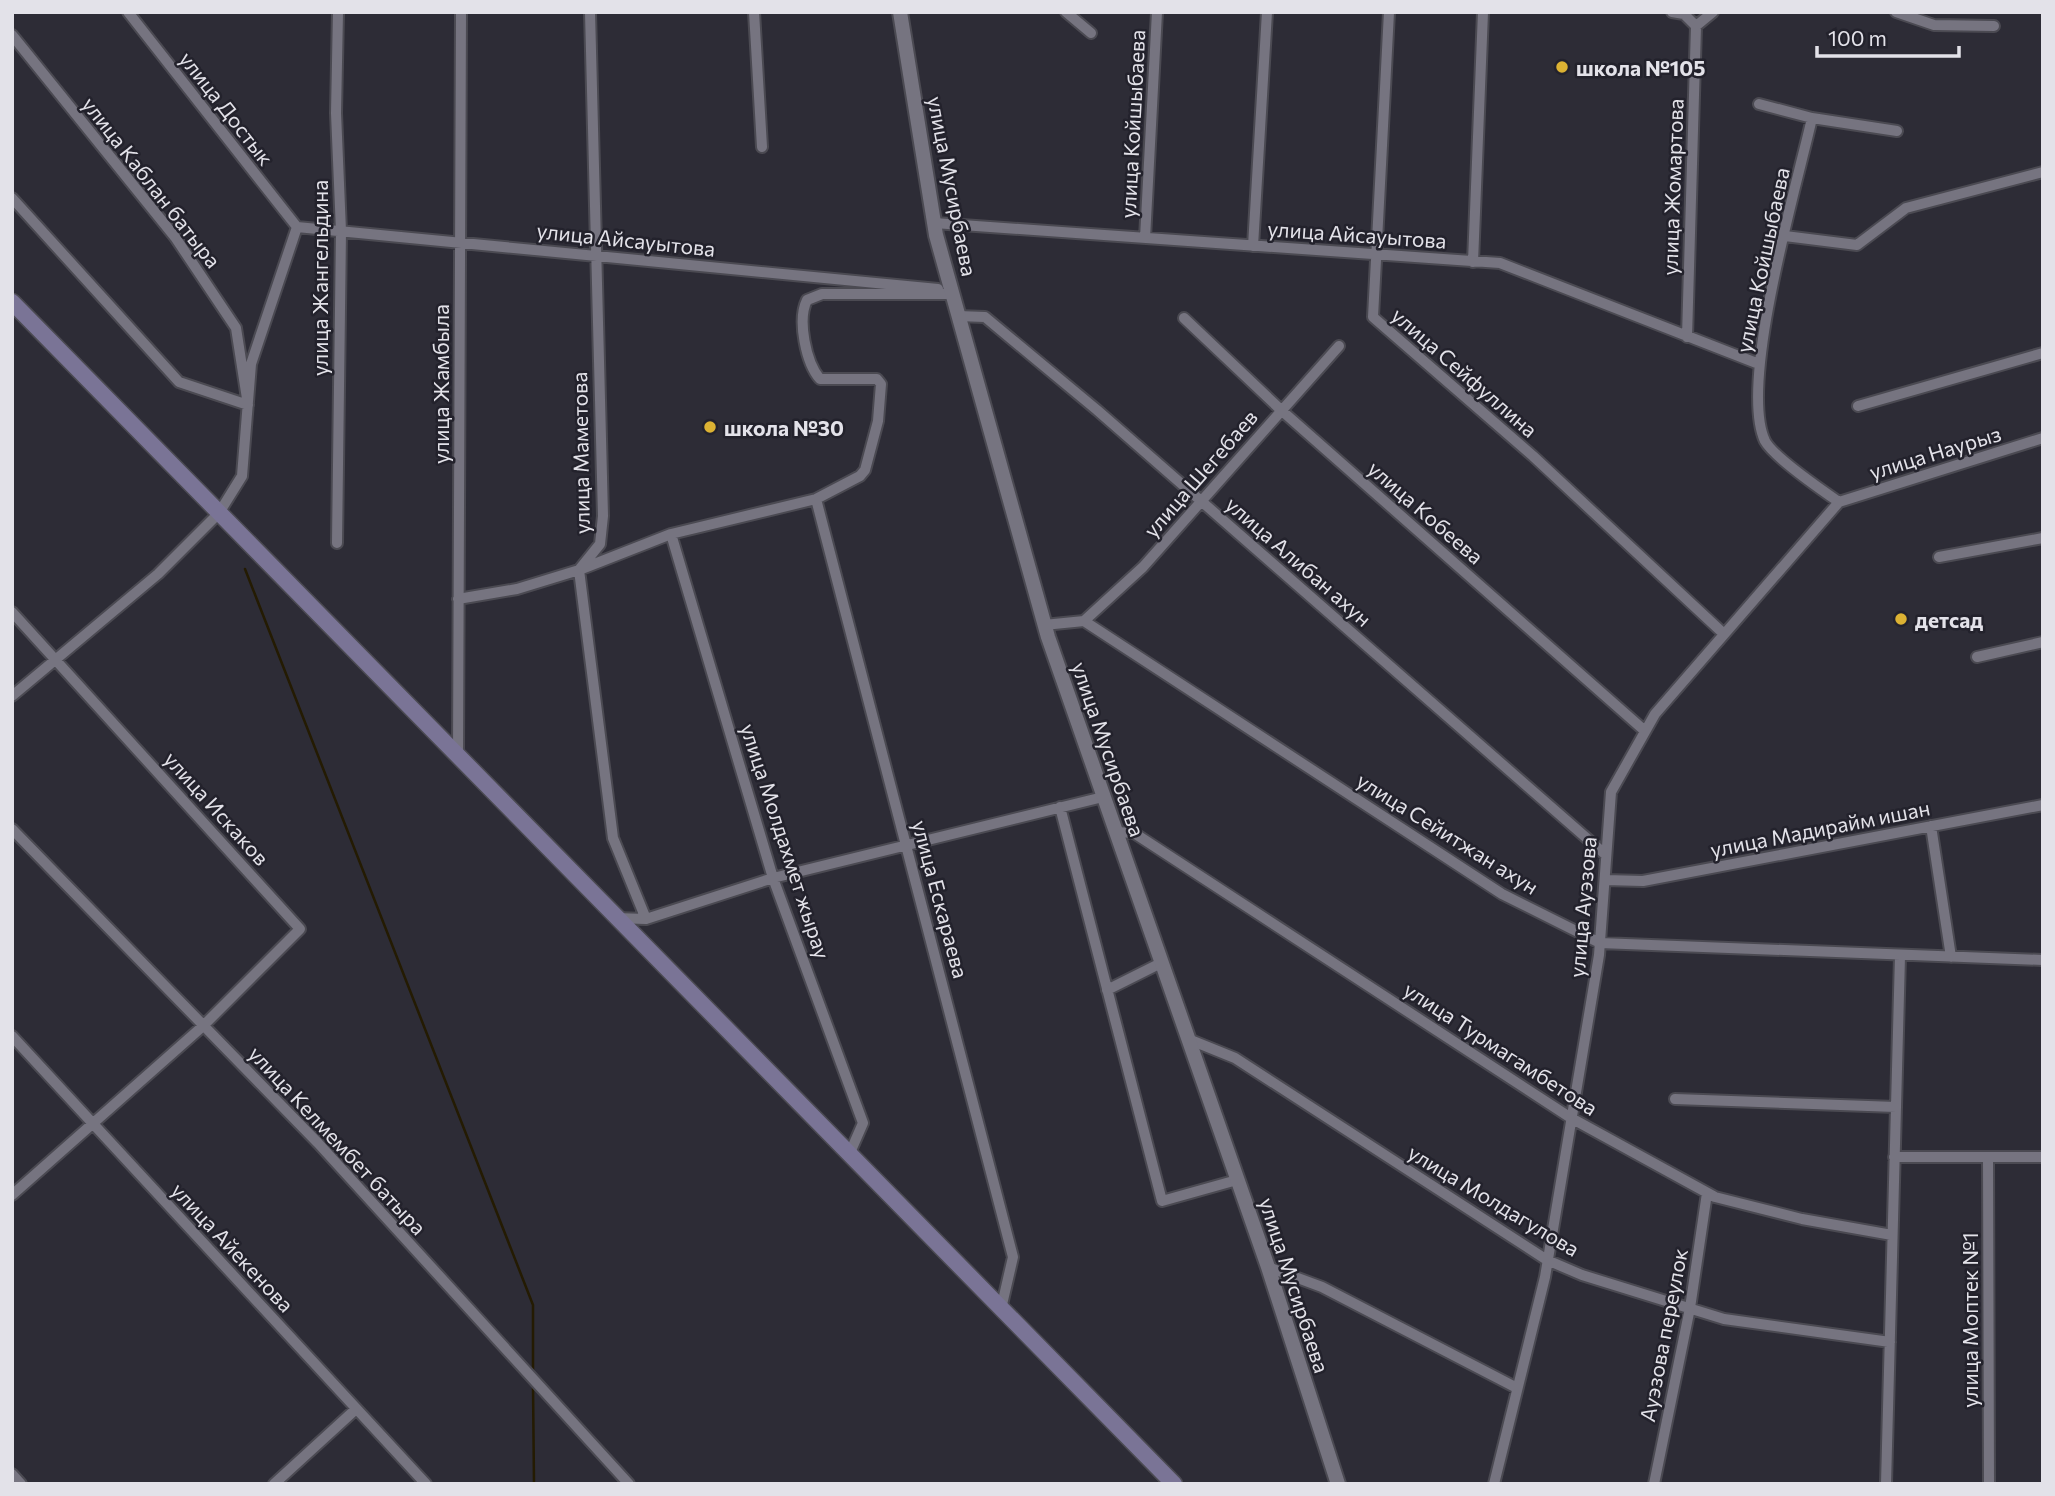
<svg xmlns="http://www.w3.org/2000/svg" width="2055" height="1496" viewBox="0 0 2055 1496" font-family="Commissioner,sans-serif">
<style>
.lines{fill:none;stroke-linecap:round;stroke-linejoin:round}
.stream{stroke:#241b02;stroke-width:2.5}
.minor-casing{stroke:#4b4a52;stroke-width:14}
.tertiary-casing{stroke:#4b4a52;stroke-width:18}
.secondary-casing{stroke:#4b4a52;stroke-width:19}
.minor{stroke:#767480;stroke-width:10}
.tertiary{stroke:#767480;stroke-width:14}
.secondary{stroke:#7a7496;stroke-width:16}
.poi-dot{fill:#dcb233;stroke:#23222c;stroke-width:2.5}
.labels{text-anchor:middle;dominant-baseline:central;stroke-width:5;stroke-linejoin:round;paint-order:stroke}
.poi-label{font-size:21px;font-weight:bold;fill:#e3e2e9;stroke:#23222c;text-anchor:start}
.street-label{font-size:21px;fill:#e3e2e9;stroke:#23222c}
</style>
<rect width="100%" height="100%" fill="#2d2c36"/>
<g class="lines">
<path class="stream" d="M245 569 533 1305V1372
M533 1386 534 1484"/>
<defs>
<path id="minor" d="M128 12 297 227
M590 12 603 516 600 544 579 570 613 838 646 919
M754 12 762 147
M1066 12 1091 33
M1389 12 1373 317 1533 456 1724 634
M1672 12 1684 14 1696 26 1687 337
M1896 12 1934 25 1994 26
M1696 26 1713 12
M12 35 175 237 236 328 248 405 179 382 12 198
M1759 104 1812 118 1897 131
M1812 118C1797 185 1738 384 1765 441 1773 456 1823 491 1839 502
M934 223 1500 263 1759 364
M297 227 938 289
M1785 236 1857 245 1906 208 2043 172
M1145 238 1157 12
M1253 246 1267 12
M1473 262 1483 12
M958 316 985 317 1097 410 1606 855
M1184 318 1281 410 1645 731
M1858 406 2043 353
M816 499 1013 1257 1001 1309
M1839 502 2043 438
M671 534 773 878 863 1123 849 1155
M337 543 341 231 336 113 338 12
M1939 557 2043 538
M458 599 517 589 579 570 671 534 816 499 860 476 865 470 878 421 881 384 877 379H820C806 363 797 320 807 300L822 294H952
M12 612 300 929 203 1026 12 1195
M1084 621 1143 567 1339 346
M1044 625 1084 621 1502 894 1600 943 2043 960
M1977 657 2043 642
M12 696 158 574 219 513 242 476 251 364 297 227
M458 755 461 12
M1060 807 1162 1201 1237 1180
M1931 826 1951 957
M12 829 318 1143 629 1484
M1116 832 1134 833 1571 1118 1715 1197 1802 1219 1892 1235
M1605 880 1643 881 2043 805
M615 918 646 919 773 878 1103 797
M1107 990 1161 963
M12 1036 426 1484
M1188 1039 1235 1058 1547 1260 1582 1275 1724 1319 1890 1342
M1675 1099 1896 1107
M1894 1157H2043
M1988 1157 1989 1484
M1268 1267 1322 1287 1517 1388
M12 1474 21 1484
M274 1484 356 1409
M1494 1484 1545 1277 1599 955 1611 792 1655 714 1839 502
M1654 1484 1690 1308 1707 1193
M1886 1484 1900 956"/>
<path id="tertiary" d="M900 12 936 235 1048 637 1268 1267 1338 1484"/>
<path id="secondary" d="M12 302 1174 1484"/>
</defs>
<use href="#minor" class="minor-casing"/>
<use href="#tertiary" class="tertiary-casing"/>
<use href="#secondary" class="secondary-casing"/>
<use href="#minor" class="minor"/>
<use href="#tertiary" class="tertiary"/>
<use href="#secondary" class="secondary"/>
</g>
<g class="poi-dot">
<circle cx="1562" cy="67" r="7"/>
<circle cx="710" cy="427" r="7"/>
<circle cx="1901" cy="619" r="7"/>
</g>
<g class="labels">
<g class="poi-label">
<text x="1576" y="67">школа №105</text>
<text x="724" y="427">школа №30</text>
<text x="1915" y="619">детсад</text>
</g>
<g class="street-label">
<text transform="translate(227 108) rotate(52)">улица Достык</text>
<text transform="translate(1132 124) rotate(-87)">улица Койшыбаева</text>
<text transform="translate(152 182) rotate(52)">улица Каблан батыра</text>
<text transform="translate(953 186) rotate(79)">улица Мусирбаева</text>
<text transform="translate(1672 187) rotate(-88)">улица Жомартова</text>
<text transform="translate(1357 234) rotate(4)">улица Айсауытова</text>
<text transform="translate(626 239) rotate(6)">улица Айсауытова</text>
<text transform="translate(1762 260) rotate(-78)">улица Койшыбаева</text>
<text transform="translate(319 278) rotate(-90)">улица Жангельдина</text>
<text transform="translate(1465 372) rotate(41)">улица Сейфуллина</text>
<text transform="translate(440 384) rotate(-90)">улица Жамбыла</text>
<text transform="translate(1935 452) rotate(-17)">улица Наурыз</text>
<text transform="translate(580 453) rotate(-91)">улица Маметова</text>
<text transform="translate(1200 473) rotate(-49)">улица Шегебаев</text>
<text transform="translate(1426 512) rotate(41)">улица Кобеева</text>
<text transform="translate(1299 561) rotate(41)">улица Алибан ахун</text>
<text transform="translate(1109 749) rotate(71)">улица Мусирбаева</text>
<text transform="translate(217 808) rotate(48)">улица Искаков</text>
<text transform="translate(1820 828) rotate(-11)">улица Мадирайм ишан</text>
<text transform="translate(1448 833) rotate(32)">улица Сейитжан ахун</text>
<text transform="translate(786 841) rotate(72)">улица Молдахмет жырау</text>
<text transform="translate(941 899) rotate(75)">улица Ескараева</text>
<text transform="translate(1582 907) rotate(-85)">улица Ауэзова</text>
<text transform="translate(1501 1048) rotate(33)">улица Турмагамбетова</text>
<text transform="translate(338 1140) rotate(47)">улица Келмембет батыра</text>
<text transform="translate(1494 1200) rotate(31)">улица Молдагулова</text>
<text transform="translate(233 1247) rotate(47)">улица Айекенова</text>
<text transform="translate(1295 1285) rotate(72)">улица Мусирбаева</text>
<text transform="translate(1969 1320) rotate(-90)">улица Моптек №1</text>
<text transform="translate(1663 1335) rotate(-79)">Ауэзова переулок</text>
</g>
</g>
<rect width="2055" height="1496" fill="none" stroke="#e3e2e9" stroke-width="28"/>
<path d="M1817 46v10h142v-10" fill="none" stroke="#e3e2e9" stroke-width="3.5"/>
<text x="1828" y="46" font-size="21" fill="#e3e2e9" stroke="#23222c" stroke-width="5" paint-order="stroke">100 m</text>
</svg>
